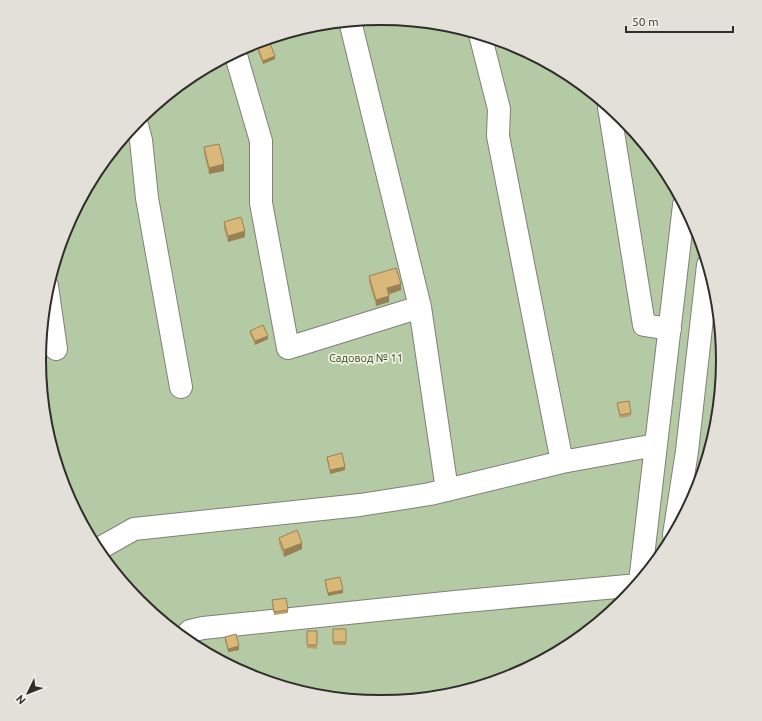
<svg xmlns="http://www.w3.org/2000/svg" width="762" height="721" viewBox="0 0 762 721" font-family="Ubuntu,sans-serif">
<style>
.green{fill:#b4caa4}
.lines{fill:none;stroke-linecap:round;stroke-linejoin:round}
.minor-casing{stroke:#827f78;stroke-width:24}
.minor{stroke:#fff;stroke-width:22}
.wall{fill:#bb9e69}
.shaded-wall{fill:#988155}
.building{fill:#d9b87a;stroke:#988155}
.labels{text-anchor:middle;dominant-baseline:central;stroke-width:3.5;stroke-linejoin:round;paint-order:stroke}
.park-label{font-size:11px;fill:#2e4d0f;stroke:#f3f0e8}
.rim{fill:none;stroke:#302e2b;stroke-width:2}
</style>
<rect width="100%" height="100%" fill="#f3f0e8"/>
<path class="green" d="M40 360a341 341 0 1 1 682 0a341 341 0 1 1-682 0Z"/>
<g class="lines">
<defs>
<path id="minor" d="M350 21 420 307 447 490
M480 34 499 109 498 136 562 462
M235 52 261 141V203L288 348 420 307
M609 107 644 325 670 329
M136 121 141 140 147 198 181 387
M47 286 56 349
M674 535 687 451 708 265
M98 553 102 547 134 529 360 505 430 494 562 462 656 445
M640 582 684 205
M183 639 190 631 203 628 455 602 638 585"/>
</defs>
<use href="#minor" class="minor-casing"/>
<use href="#minor" class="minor"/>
</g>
<path class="wall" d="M257 46 275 59 263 64 257 49Z
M204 147 224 171 209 174 204 154Z
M224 222 245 237 228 242 224 229Z
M369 276 401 290 389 294V302L376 306 369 283Z
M250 331 268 339 255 345 250 334Z
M617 403 631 413V416L620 418 617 406Z
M327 457 345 470 330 474 327 460Z
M279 538 302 549 284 557 279 544Z
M325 580 343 593 328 596 325 584Z
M272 600 288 610V613L274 615Z
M333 629H346V645H333Z
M307 631H317V649L307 648Z
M225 637 239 650 228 652 225 640Z"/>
<path class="shaded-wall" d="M275 56V59L263 64V61Z
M224 164V171L209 174V168Z
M245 231V237L228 242V236Z
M401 284V290L387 295V288Z
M389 296V302L376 306V300Z
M268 336V339L255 345V341Z
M345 467V470L330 474V470Z
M302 543V549L284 557V550Z
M343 590V593L328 596V593Z
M239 646V650L228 652V649Z"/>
<path class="building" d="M269 41 275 56 263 61 257 46Z
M219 144 224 164 209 168 204 147Z
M241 217 245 231 228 236 224 222Z
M396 268 401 284 387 288 389 296 376 300 369 276Z
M263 325 268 336 255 341 250 331Z
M629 401 631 413 620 415 617 403Z
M342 453 345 467 330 470 327 457Z
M297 530 302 543 284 550 279 538Z
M340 577 343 590 328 593 325 580Z
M286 598 288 610 274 612 272 600Z
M333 629H346V642H333Z
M307 631H317V645H307Z
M236 634 239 646 228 649 225 637Z
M349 695 350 700 332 698Z"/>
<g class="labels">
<g class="park-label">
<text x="366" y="358">Садовод № 11</text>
</g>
</g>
<path d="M0 0H762V721H0ZM46 360a335 335 0 1 1 670 0a335 335 0 1 1-670 0Z" fill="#e3e0d9" fill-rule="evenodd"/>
<path class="rim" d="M46 360a335 335 0 1 1 670 0a335 335 0 1 1-670 0Z"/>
<g transform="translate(28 693) rotate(227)" stroke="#f3f0e8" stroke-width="3" paint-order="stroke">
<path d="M0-3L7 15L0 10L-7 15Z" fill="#302e2b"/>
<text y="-6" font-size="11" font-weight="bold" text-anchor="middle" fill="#302e2b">N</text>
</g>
<path d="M626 26v6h107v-6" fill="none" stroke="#302e2b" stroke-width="2"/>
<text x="632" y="26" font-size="12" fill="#302e2b" stroke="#f3f0e8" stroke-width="3" paint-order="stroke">50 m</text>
</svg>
